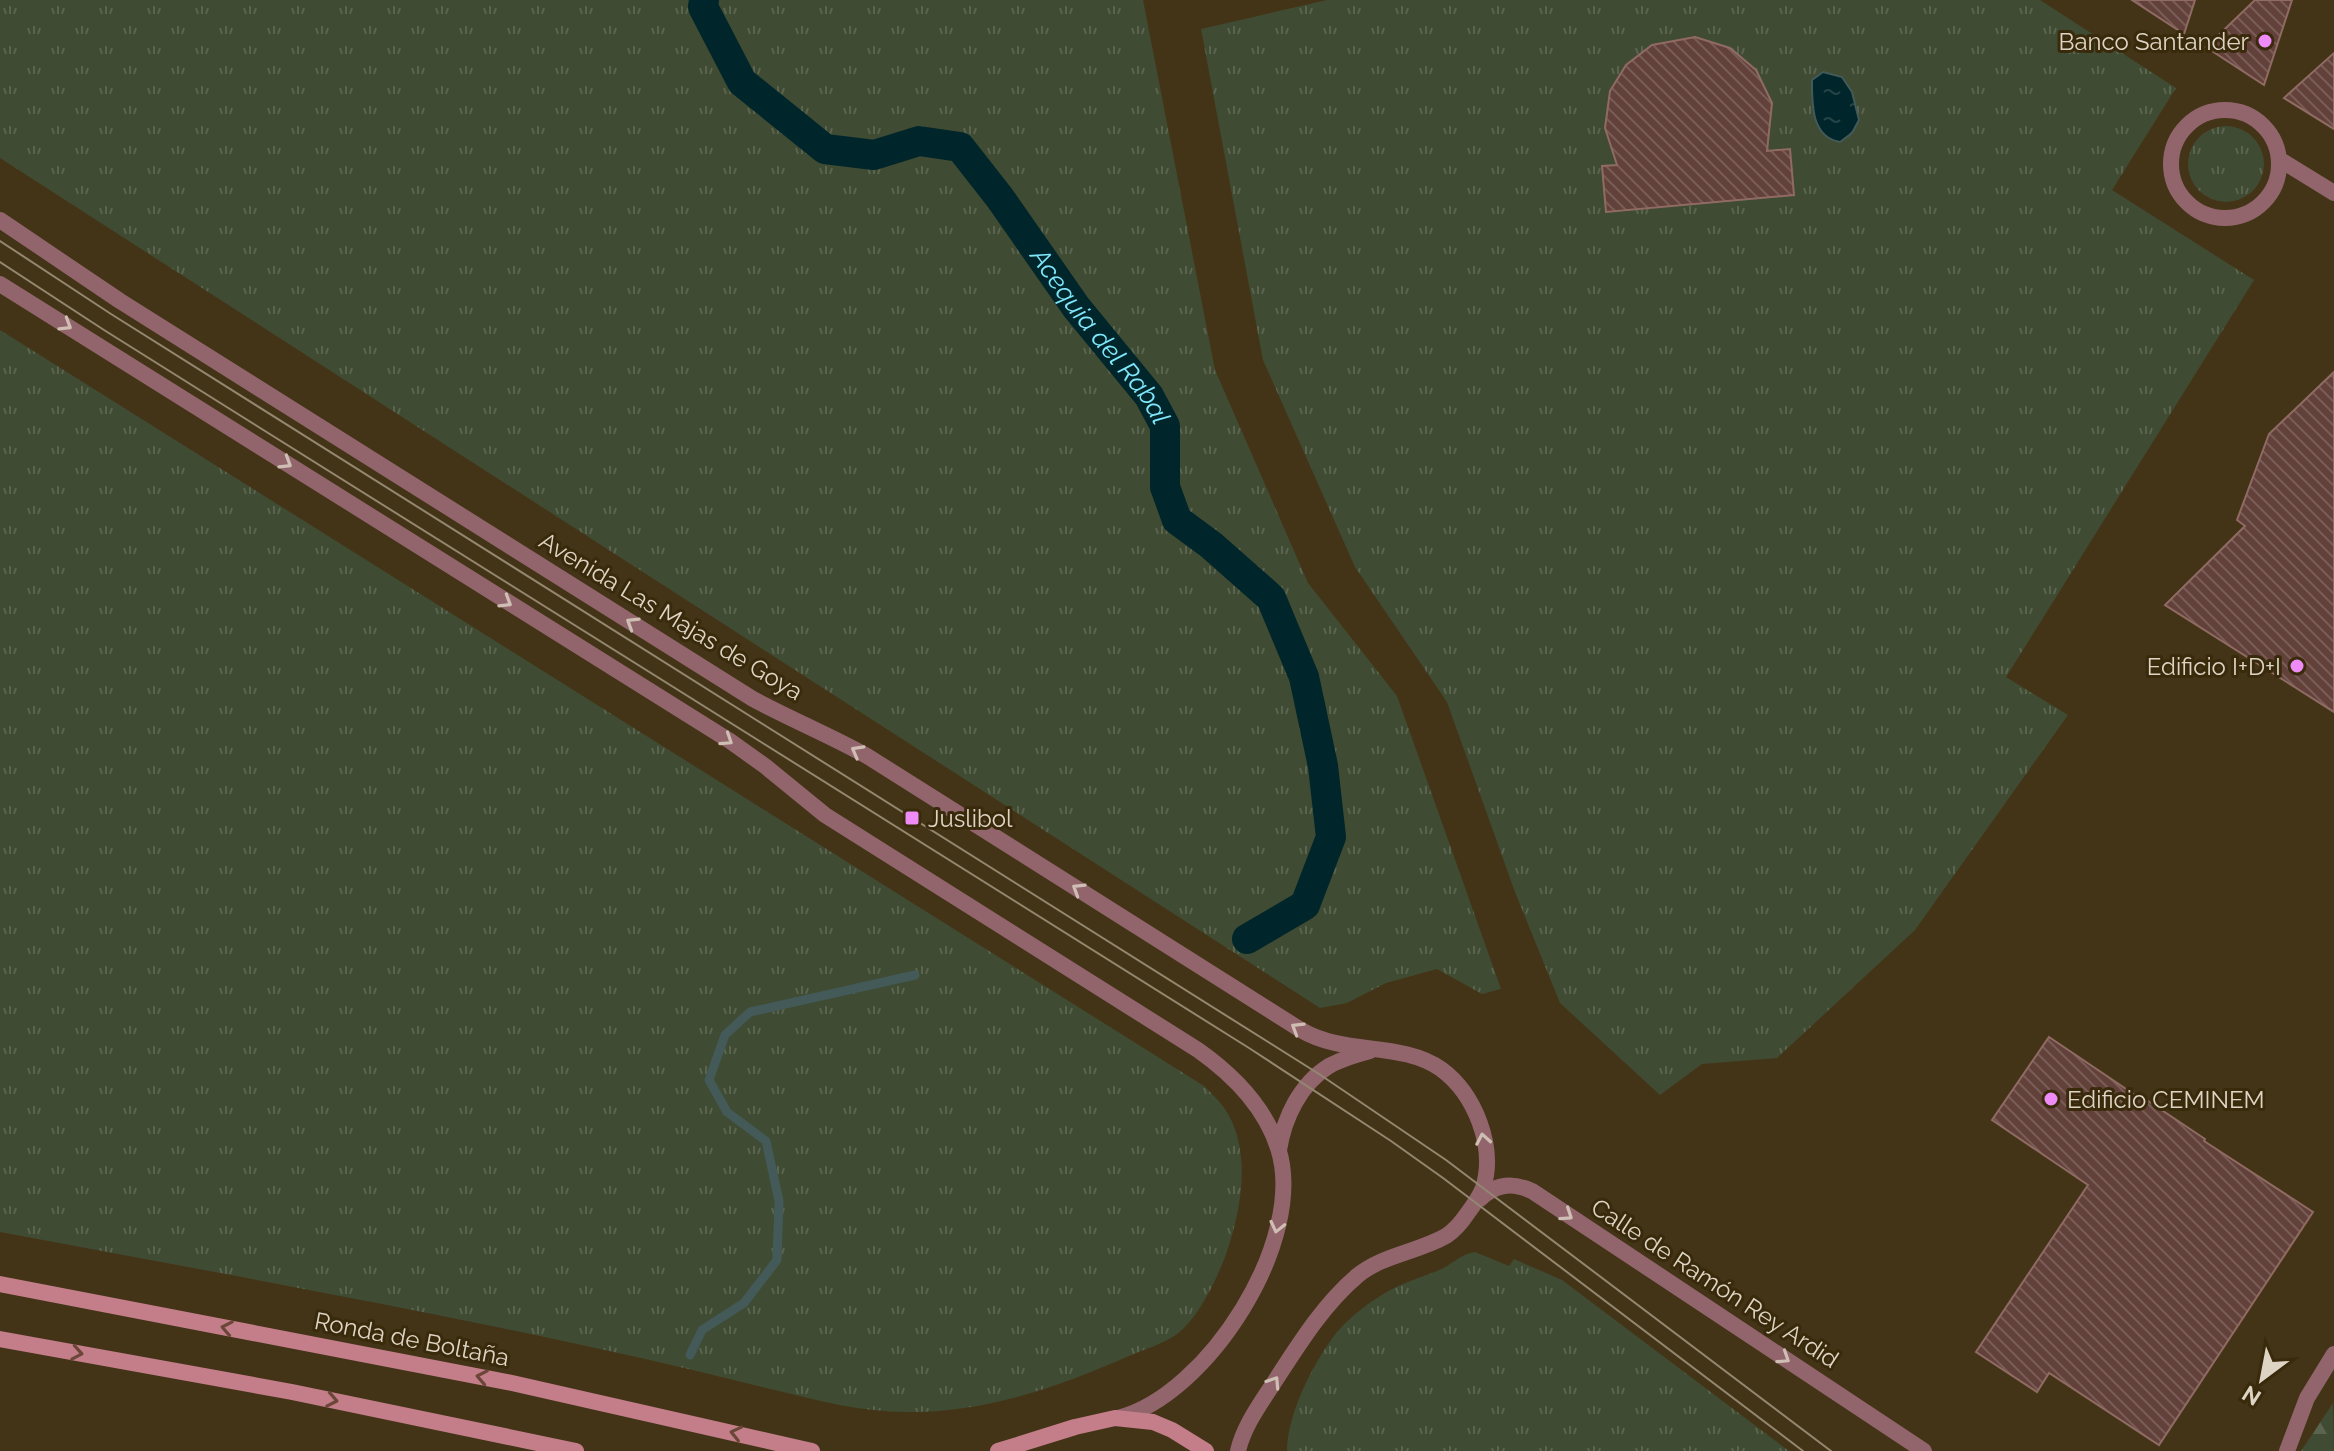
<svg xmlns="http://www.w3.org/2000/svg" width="2334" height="1451" viewBox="0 0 2334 1451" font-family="Raleway,sans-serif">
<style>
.grass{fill:url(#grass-tufts);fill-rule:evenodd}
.forest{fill:url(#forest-firs)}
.water{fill:url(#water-ripples);stroke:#435a58;stroke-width:2}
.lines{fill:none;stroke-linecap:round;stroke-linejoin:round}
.stream{stroke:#435a58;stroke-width:9}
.canal{stroke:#00252a;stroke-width:30}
.building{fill:url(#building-back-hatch);stroke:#906b64;stroke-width:2}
.minor{stroke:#92656d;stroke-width:16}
.secondary{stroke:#c47e8a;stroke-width:16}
.tram{stroke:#938770;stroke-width:2}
.oneway{stroke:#cfbeb3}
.oneway2{stroke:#6a4738}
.poi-dot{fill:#ef8bf6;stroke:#392a0c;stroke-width:3}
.labels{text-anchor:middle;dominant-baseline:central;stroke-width:6;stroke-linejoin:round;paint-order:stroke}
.poi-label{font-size:24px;fill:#ded4c4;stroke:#392a0c;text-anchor:end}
.street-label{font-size:24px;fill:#ded4c4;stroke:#392a0c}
.water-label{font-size:26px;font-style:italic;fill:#7ee7fa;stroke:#392a0c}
</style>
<defs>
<pattern id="grass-tufts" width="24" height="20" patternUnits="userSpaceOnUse" patternTransform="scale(2)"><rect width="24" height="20" fill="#3f4b32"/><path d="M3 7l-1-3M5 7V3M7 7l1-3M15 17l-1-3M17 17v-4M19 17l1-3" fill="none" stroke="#5a644e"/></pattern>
<pattern id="forest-firs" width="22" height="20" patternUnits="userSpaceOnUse" patternTransform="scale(2)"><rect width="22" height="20" fill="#3f4b32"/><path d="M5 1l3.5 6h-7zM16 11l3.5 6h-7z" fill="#5a644e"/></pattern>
<pattern id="water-ripples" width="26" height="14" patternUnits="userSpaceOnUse" patternTransform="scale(2)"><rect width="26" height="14" fill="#00252a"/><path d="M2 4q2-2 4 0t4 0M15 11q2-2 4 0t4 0" fill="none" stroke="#254447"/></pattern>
<pattern id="building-back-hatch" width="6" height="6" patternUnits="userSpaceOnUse" patternTransform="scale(2)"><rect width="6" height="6" fill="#63413b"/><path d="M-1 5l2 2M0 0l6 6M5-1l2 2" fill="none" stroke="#795c56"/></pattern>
</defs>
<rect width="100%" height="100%" fill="#433417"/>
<path class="grass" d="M0 0H1143L1215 370 1308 583 1397 696 1501 989 1482 994 1437 969 1386 983 1347 1003 1320 1008 0 158Z
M1327 0H2040L2176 88 2112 190 2254 280 2006 677 2068 715 1915 930 1777 1058 1702 1064 1660 1095 1560 1003 1515 892 1447 702 1355 567 1263 360 1201 29ZM1695 37 1730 48 1756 70 1772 103 1767 151 1793 195 1607 212 1603 166 1617 165 1605 128 1610 91 1626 65 1652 45Z
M2188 164a38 38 0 1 1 76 0a38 38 0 1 1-76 0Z
M0 330 1204 1086C1213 1095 1222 1103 1228 1114 1250 1152 1242 1205 1229 1245 1221 1271 1200 1317 1177 1334 1163 1344 1145 1349 1129 1356 1058 1387 986 1413 907 1412 862 1412 819 1401 775 1390 724 1378 674 1365 623 1354 416 1308 208 1271 0 1232Z
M1475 1252 1509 1266 1514 1259 1562 1280 1789 1451H1287C1287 1414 1314 1361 1337 1332 1350 1317 1368 1303 1385 1293 1402 1283 1419 1278 1437 1271 1451 1266 1460 1254 1475 1252Z"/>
<path class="forest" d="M2333 1403 2334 1451H2301Z"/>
<path class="water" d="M1823 72 1842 77 1852 92 1859 120 1852 133 1840 142C1811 137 1812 104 1812 80Z"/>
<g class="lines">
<path class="stream" d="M690 1355 702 1330 744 1303 777 1260 779 1201 766 1141 727 1112 709 1080 725 1035 750 1012 915 975"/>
<path class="canal" id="s1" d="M704 0 703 7 742 82 825 149 874 155 919 141 960 147 1000 198 1076 307 1149 396 1165 426V487L1177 520 1211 545 1271 598 1304 677 1323 766 1331 837 1305 905 1247 939"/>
</g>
<path class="building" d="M2132 0H2195L2184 34Z
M2255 0H2292L2264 85 2206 47Z
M1695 37 1730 48 1756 70 1772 103 1767 151 1790 149 1794 195 1606 212 1602 166 1617 165 1605 128 1610 91 1626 65 1652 45Z
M2334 53V129L2284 98Z
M2334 372V712L2165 605 2245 526 2237 520 2269 434Z
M2049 1037 2144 1101 2145 1099 2205 1139 2204 1141 2313 1212 2159 1445 2049 1373 2037 1392 1976 1352 2088 1185 1992 1120Z"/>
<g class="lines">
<path class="minor" d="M2171 164a54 54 0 1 1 108 0a54 54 0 1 1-108 0Z
M2279 159 2334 193
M0 220 120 301 753 699C790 719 829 735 867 756L1301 1030C1345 1056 1401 1041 1441 1069 1475 1094 1496 1147 1483 1188 1479 1198 1473 1206 1467 1214 1461 1223 1455 1230 1446 1236 1418 1252 1382 1255 1357 1276 1323 1305 1299 1344 1275 1381 1261 1403 1244 1425 1238 1451
M0 284 730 741 765 766 825 815 1198 1050C1232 1074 1265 1107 1278 1148 1308 1239 1207 1396 1118 1418
M1279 1150C1284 1118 1300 1084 1329 1066 1341 1059 1356 1055 1370 1051
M1480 1199C1495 1184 1512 1182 1532 1191L1924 1451
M2287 1451 2307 1398 2334 1354"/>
<path class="secondary" d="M0 1284 512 1383 812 1451
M0 1339 292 1392 576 1451
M998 1451 1075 1427 1115 1418 1153 1422 1172 1430 1206 1451"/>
<path class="tram" d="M0 241 111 314 1319 1074 1446 1160 1831 1451
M0 262 104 330 1249 1048 1391 1141 1443 1178 1803 1451"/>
</g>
<defs><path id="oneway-chevron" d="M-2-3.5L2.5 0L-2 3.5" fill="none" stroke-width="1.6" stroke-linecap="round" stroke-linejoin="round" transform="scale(2)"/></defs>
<g class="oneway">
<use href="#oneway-chevron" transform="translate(66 325) rotate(32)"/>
<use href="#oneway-chevron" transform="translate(286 463) rotate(32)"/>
<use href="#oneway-chevron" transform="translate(506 602) rotate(32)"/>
<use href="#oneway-chevron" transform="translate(632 623) rotate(-148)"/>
<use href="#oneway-chevron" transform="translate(727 740) rotate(33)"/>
<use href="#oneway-chevron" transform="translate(857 751) rotate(-151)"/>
<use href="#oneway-chevron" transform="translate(1078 889) rotate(-148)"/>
<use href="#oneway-chevron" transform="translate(1297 1028) rotate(-148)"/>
<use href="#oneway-chevron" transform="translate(1483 1139) rotate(-100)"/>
<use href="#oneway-chevron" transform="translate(1567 1215) rotate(34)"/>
<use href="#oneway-chevron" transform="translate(1277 1227) rotate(103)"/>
<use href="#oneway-chevron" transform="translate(1784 1358) rotate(33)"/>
<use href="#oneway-chevron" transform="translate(1274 1382) rotate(-57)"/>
</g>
<g class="oneway2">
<use href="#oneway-chevron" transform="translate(227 1328) rotate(-169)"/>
<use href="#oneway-chevron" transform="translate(77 1353) rotate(10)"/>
<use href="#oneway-chevron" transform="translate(482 1377) rotate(-169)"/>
<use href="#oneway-chevron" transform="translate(332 1400) rotate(11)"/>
<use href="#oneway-chevron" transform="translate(736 1433) rotate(-167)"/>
</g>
<g class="poi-dot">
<circle cx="2265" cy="41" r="8"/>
<circle cx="2297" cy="666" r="8"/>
<rect x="904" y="810" width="16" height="16" rx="4"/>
<circle cx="2051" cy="1099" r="8"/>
</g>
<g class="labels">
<g class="poi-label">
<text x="2249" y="41">Banco Santander</text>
<text x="2281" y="666">Edificio I+D+I</text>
<text x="928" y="818" text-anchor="start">Juslibol</text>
<text x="2067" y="1099" text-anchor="start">Edificio CEMINEM</text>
</g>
<g class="street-label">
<text transform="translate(671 616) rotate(31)">Avenida Las Majas de Goya</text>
<text transform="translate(1715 1283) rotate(33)">Calle de Ramón Rey Ardid</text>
<text transform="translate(412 1339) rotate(11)">Ronda de Boltaña</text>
</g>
<g class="water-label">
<text stroke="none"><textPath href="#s1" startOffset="572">Acequia del Rabal</textPath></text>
</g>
</g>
<g transform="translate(2262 1379) rotate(212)" stroke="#392a0c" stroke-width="6" paint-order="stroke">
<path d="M0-6L14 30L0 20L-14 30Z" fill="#ded4c4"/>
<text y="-12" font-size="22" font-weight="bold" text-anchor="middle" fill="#ded4c4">N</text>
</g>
</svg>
